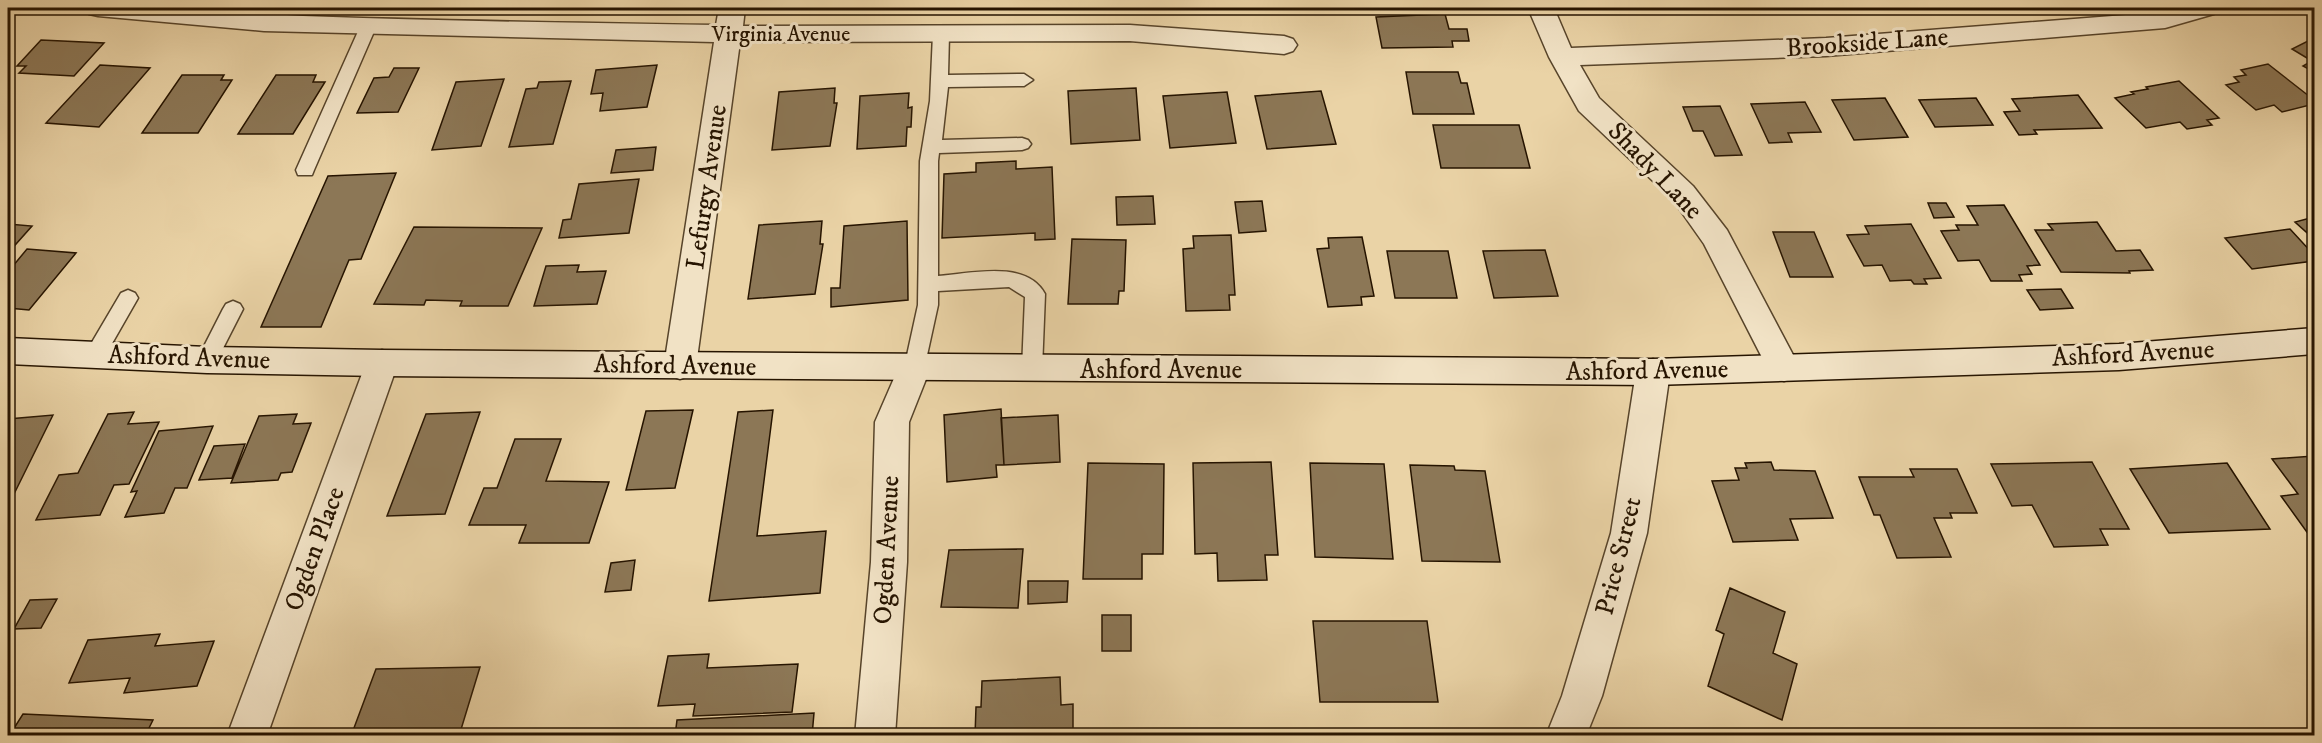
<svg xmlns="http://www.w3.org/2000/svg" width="2322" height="743" viewBox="0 0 2322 743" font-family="'IM FELL DW Pica',serif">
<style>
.building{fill:#8c7756;stroke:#261400;stroke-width:1.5}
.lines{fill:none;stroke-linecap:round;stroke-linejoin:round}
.service-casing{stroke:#57442a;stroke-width:3}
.minor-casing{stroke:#57442a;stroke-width:3}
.tertiary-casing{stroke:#57442a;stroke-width:3}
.secondary-casing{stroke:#261400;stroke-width:3}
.service{fill:#f1e2c5;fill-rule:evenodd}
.minor{fill:#f1e2c5;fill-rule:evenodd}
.tertiary{fill:#f1e2c5;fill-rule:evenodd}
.secondary{fill:#f1e2c5;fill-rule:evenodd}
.labels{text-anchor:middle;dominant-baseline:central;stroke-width:6;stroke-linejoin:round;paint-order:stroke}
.far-street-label{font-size:22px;fill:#261400;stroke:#f1e2c5}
.street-label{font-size:26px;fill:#261400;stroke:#f1e2c5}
</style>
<rect width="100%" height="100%" fill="#ead3a6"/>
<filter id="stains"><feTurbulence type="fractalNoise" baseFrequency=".00333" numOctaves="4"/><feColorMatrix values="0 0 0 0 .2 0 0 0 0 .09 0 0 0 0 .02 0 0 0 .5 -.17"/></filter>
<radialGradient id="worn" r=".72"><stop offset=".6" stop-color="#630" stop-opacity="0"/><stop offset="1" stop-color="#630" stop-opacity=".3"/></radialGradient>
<path class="building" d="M1619 8H1699L1700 10 1621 12Z
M1445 14 1449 29H1467L1469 41H1452L1453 47 1382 48 1376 17Z
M2314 38V72L2303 66 2312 61 2292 49Z
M41 40 104 43 74 76 19 73 26 66H17Z
M2268 64 2314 100V104L2282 112 2274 105 2256 110 2226 85 2239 82 2234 77 2246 75 2241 70Z
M100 65 150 68 99 127 46 123Z
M657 65 647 107 600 111 603 93 591 94 596 70Z
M394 68H419L398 112 357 113 374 78 389 77Z
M1406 72H1458L1461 83H1467L1474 114H1413Z
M182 75H224L221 80H232L198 133H142Z
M276 75H316L313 82H325L293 134H238Z
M504 79 481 146 432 150 456 82Z
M571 81 553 144 509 147 526 89 537 88 539 82Z
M2179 81 2219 118 2207 120 2212 125 2187 129 2180 122 2146 128 2115 98 2134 94 2131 92 2148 89 2146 87Z
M835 88 834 103H837L830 146 772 150 779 92Z
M1136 88 1140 140 1071 144 1068 91Z
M1321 91 1336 144 1267 149 1255 96Z
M1227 92 1236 143 1170 148 1163 96Z
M909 93 908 108 912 107 911 127H907L906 146 857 149 860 96Z
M2078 95 2102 128 2034 130 2037 134 2019 135 2004 112 2020 111 2012 99Z
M1885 98 1908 137 1854 140 1832 100Z
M1976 98 1993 125 1935 127 1919 100Z
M1805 102 1821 132 1788 133 1792 142 1769 143 1751 104Z
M1720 106 1742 155 1715 156 1703 131H1693L1683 107Z
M1433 125H1519L1530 168H1441Z
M656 147 653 170 611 173 616 150Z
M1016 161V169L1052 167 1055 239 1035 240V233L942 238 944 174 976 172V163Z
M396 173 361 259 349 260 321 327H261L328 176Z
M639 179 629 233 559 238 563 220 571 219 579 184Z
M1153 196 1155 224 1117 225 1116 197Z
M1262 201 1266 231 1239 233 1235 202Z
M1928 203H1946L1954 217 1934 218Z
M2004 205 2040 265 2027 266 2032 274 2019 275 2022 281H1991L1979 260 1958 261 1941 231 1959 230 1956 225H1978L1967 206Z
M2314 217V239L2295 222Z
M822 221 820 244H823L815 294 748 299 759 225Z
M907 221 908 300 831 307V288H840L844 226Z
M2097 222 2116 251 2140 250 2153 270 2129 271 2130 273 2061 272 2035 230H2053L2048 224Z
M8 224 32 226 8 253Z
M1911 224 1941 278 1924 279 1927 284H1914L1911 280 1890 281 1882 265 1864 266 1847 235 1869 234 1865 226Z
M414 227 542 228 508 306H460L462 301 426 300 424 305 374 304Z
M2290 229 2314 255V261L2252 269 2225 238Z
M1773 232H1814L1833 277H1790Z
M1231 235 1235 295H1229L1230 310 1186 311 1183 249 1194 248 1193 236Z
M1362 237 1374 296 1361 297 1362 305 1328 307 1317 249 1329 248 1328 238Z
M1072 239 1126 240 1124 291H1119L1118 304H1068Z
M27 249 76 253 29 310 8 308V272Z
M1545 250 1558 296 1494 298 1483 251Z
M1387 251H1448L1457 298H1395Z
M579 265 577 272 606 271 597 304 534 306 546 266Z
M2061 289 2073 308 2040 310 2027 290Z
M1001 409 1004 465H996L997 477 947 482 944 415Z
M693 410 675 488 626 490 646 411Z
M773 410 757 536 826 531 820 593 709 601 738 412Z
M134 412 128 424 159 422 129 484 114 485 100 515 36 520 59 475 78 473 108 414Z
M480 412 445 514 387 516 426 414Z
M297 414 293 424 311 423 292 472 281 473 278 480 231 483 259 416Z
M53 415 14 494H8V419Z
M1058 415 1060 462 1004 465 1001 418Z
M213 426 187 488H175L164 513 125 517 137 491 131 492 159 431Z
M515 439H561L546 481 609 482 589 543H519L526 525H469L484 488H497Z
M245 444 232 478 199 480 214 446Z
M2314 456V535H2309L2281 496 2298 494 2272 459Z
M1271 462 1278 555H1265L1267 580 1218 581 1217 553 1195 554 1193 463Z
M1771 462 1774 470 1815 471 1833 518 1790 519 1798 540 1733 542 1712 481 1739 480 1735 468H1747L1745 463Z
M2092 462 2129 529H2100L2108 545 2054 547 2032 505 2012 506 1991 464Z
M1088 463 1164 464 1163 554H1142V579H1083Z
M1310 463 1384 464 1393 559 1315 557Z
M2227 463 2270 529 2169 533 2130 469Z
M1410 465 1454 466 1455 470 1485 471 1500 562 1422 561Z
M1910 469H1957L1977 513H1950L1952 518H1934L1951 557 1897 558 1880 515H1874L1859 477H1914Z
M1023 549 1018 608 941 607 949 550Z
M635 560 631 590 605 592 611 563Z
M1028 581H1068L1067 602 1028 604Z
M1730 588 1785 612 1773 653 1797 664 1782 720 1708 686 1724 634 1716 630Z
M57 599 41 628 14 629 30 600Z
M1102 615H1131V651H1102Z
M1313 621H1427L1438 702H1320Z
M160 634 155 646 214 641 197 686 124 693 130 678 69 683 88 640Z
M709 654 707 668 798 664 792 712 693 716 695 704 658 706 668 656Z
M480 667 459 736H351L376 669Z
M1060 677 1061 705 1073 704V736H975L976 707H981L982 681Z
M814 713 812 736H675L677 720Z
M23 714 153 720 145 736H9Z
M2020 730 2116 735V736H2022Z"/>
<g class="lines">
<defs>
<path id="service" d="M368 22 376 27 314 170 312 175H298L296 170 360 27Z
M941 29 949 34 948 75 1024 74 1033 80 1024 86 948 87 942 140 1022 138 1028 140 1031 144 1028 148 1022 150 939 153 938 161V276C970 274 1026 259 1045 294L1042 369 1039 375 1032 377 1025 375 1022 369 1025 297 1009 287 938 291V305L924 369 921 375 914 377 907 375 904 369 918 305 920 161 930 101 933 34Z
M128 290 135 293 138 298 102 361 95 363 88 361 85 355 88 349 121 293Z
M233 301 240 304 243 309 217 360 214 366 207 368 200 366 197 360 223 309 226 304Z"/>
<path id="minor" d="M85 8C154 0 232 13 303 16 440 21 578 23 716 25L719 8H745L743 26 1130 25 1284 36 1293 39 1297 45 1293 51 1284 54 1130 41 740 42 696 366 692 375 680 379 668 375 664 366 714 42 264 31 98 16 89 14Z
M1528 8H1554L1571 48 1826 38 2164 12 2178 8H2218L2214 14 2165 28 1826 56 1580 65 1599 98 1693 186 1727 230 1800 368 1796 377 1784 381 1772 377 1704 244 1673 200 1579 111 1549 57Z
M382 350 394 354 398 363 267 736H227L366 363 370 354Z
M1653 359 1665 363 1670 372 1647 533 1602 696 1586 736H1546L1562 696 1611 533 1636 372 1641 363Z"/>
<path id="tertiary" d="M914 356 926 360 930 369 909 422 907 562 895 736H855L871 562 875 422 902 360Z"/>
<path id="secondary" d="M2314 328V354L2119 370 1653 385 382 376 207 373 8 364V338L207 347 382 350 1653 359 2119 344Z"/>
</defs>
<use href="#service" class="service-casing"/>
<use href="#minor" class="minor-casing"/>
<use href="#tertiary" class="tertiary-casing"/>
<use href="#secondary" class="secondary-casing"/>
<use href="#service" class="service"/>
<use href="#minor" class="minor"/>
<use href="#tertiary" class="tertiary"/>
<use href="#secondary" class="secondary"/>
</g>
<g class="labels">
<g class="far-street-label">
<text x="781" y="34">Virginia Avenue</text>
</g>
<g class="street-label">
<text transform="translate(1867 43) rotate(-4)">Brookside Lane</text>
<text transform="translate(1655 171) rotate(46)">Shady Lane</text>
<text transform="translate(707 187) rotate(-82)">Lefurgy Avenue</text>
<text transform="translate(2133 354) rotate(-3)">Ashford Avenue</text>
<text transform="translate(189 358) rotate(2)">Ashford Avenue</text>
<text transform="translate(675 366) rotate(1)">Ashford Avenue</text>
<text x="1161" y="370">Ashford Avenue</text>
<text transform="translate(1647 371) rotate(-1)">Ashford Avenue</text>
<text transform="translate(315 549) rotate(-70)">Ogden Place</text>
<text transform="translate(887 550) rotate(-87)">Ogden Avenue</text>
<text transform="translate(1619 556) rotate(-76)">Price Street</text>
</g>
</g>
<rect width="2322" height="743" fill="none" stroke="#ead3a6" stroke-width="30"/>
<rect x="9" y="9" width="2304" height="725" fill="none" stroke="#261400" stroke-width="3"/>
<rect x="15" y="15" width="2292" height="713" fill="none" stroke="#261400" stroke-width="1.5"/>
<rect width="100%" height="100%" filter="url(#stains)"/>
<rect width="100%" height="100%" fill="url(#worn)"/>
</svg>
